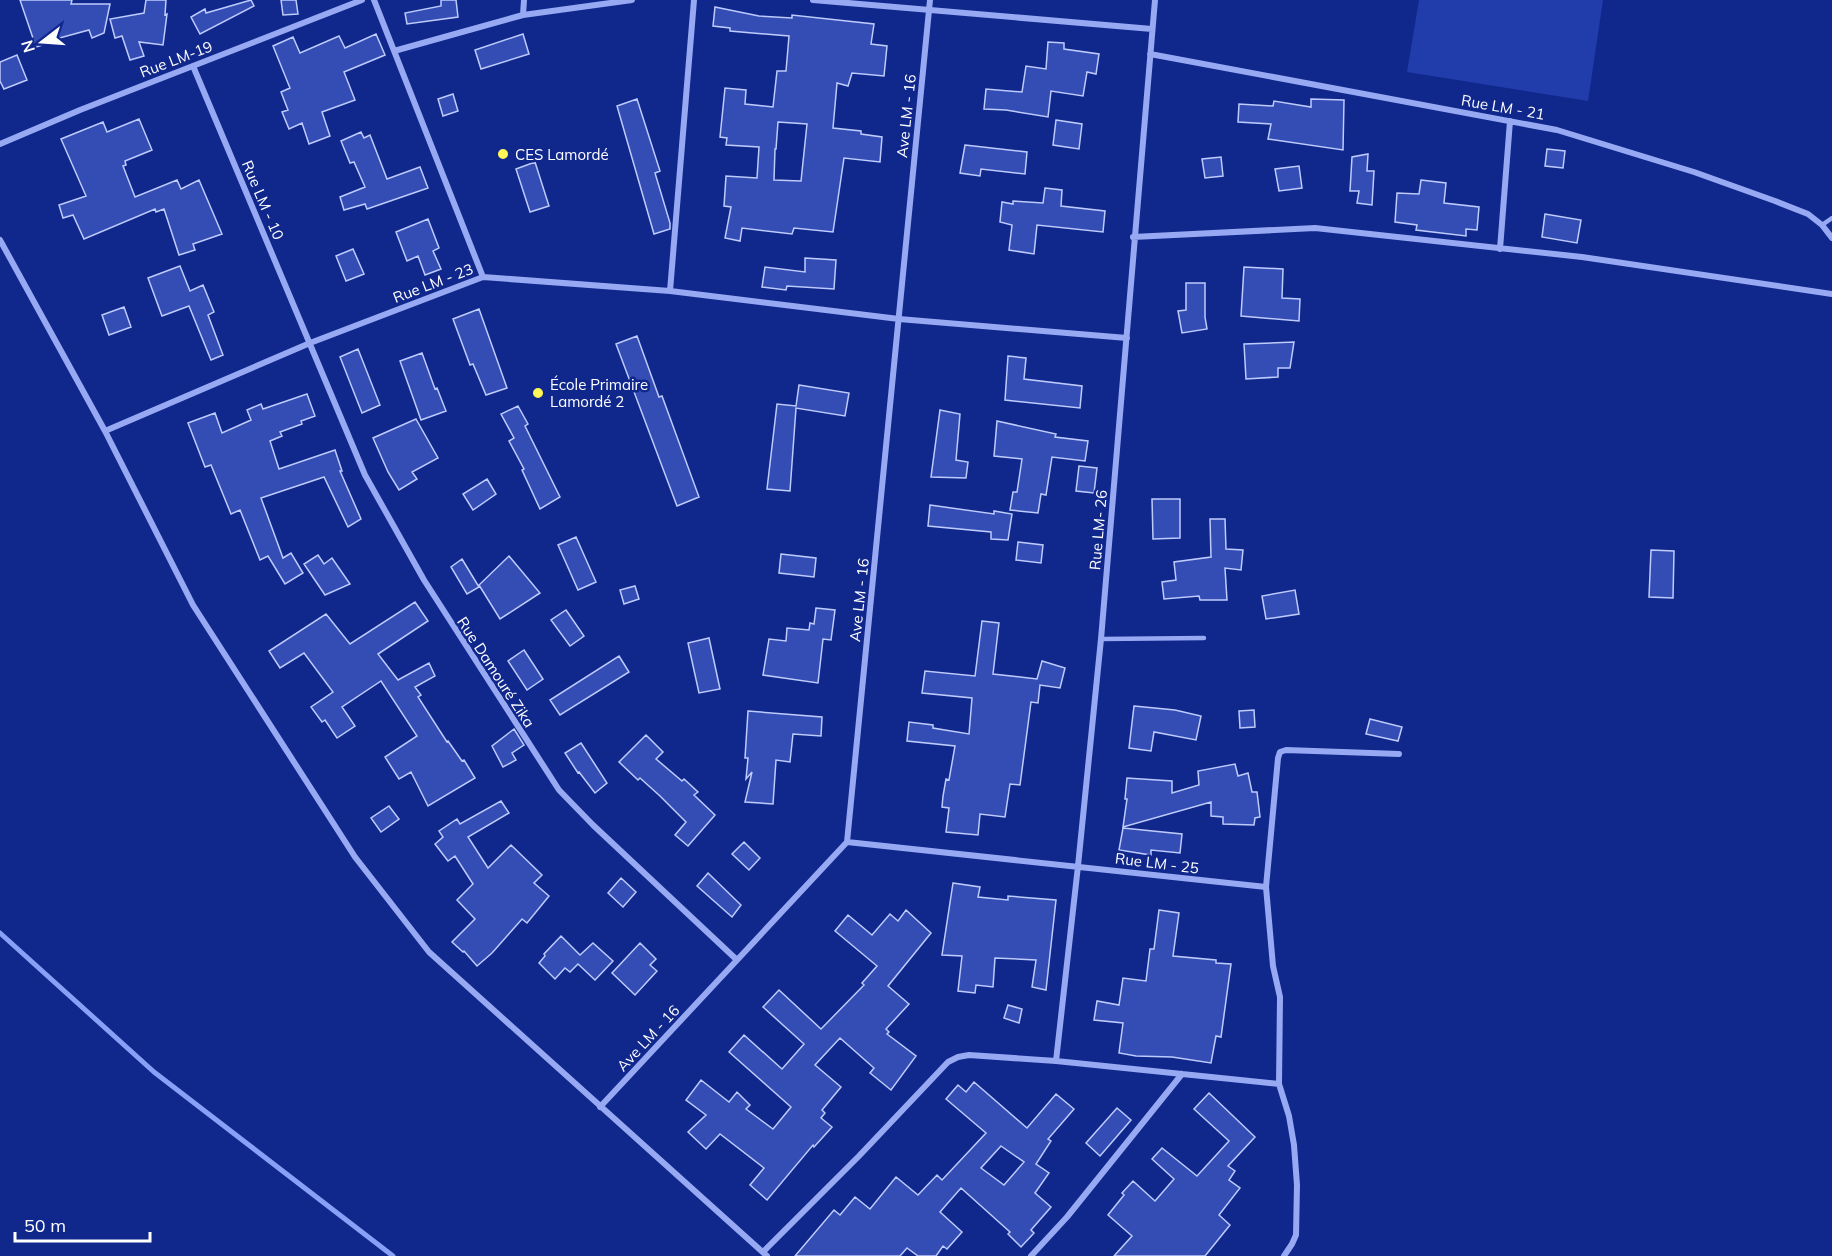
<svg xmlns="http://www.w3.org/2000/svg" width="1832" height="1256" viewBox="0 0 1832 1256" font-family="Mulish,sans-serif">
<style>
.green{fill:#213dac}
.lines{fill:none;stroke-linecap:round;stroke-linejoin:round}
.stream{stroke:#88a0f6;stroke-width:5}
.building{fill:#344db4;stroke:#becbfd;stroke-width:1.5;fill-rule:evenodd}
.service{stroke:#97a9f2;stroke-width:4.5}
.minor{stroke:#97a9f2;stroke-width:6}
.poi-dot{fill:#fff958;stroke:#10278c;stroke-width:2}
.labels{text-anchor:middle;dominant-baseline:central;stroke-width:5;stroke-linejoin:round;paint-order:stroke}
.street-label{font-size:15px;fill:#fff;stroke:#10278c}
.poi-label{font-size:15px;fill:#fff;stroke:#10278c;text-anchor:start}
</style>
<rect width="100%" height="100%" fill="#10278c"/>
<path class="green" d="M1419 0H1603L1588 101 1407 72Z"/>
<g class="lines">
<path class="stream" d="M0 933 154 1072 393 1256"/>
</g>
<path class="building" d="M20 0H72L71 4H110L104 33 92 38 89 30 52 40V42L36 47Z
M146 0H166L165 15 167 14 163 45 139 42 144 56 130 60 122 36 115 38 110 19 144 13Z
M251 0 254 6 200 34 191 17 205 9 206 13Z
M281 0H296L298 14 283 15Z
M441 0H456L458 17 407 24 405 13 441 6Z
M715 7 759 16 792 18V15L874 24 871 44 887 46 884 76 852 73 848 86 837 83 833 128 861 131V134L882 137 880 162 844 158 833 232 794 228 792 234 742 228 740 241 725 238 731 207 724 206 726 176 757 178 759 147 726 145 727 138 720 137 725 88 746 90 745 104 773 107 777 71H786L789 36 730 31V28L713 26ZM778 122 807 124 801 181 774 180 775 149H776Z
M376 34 385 55 344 72 355 100 322 112 330 136 309 144 302 123 289 129 282 112 288 110 281 92 290 88 273 46 293 37 300 53 339 36 345 48Z
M523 34 529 54 481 69 475 50Z
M1048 42 1064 43V49L1099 54 1096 74 1087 72 1083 96 1051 91 1048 117 1006 110 984 109 986 89 1022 92 1026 66 1046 69Z
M17 55 27 80 4 89 0 81V62Z
M453 94 458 111 443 116 438 99Z
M637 99 660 171 655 173 670 223V229L654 234 617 106Z
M1311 99 1344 100 1343 150 1268 139 1271 124 1238 122 1239 104 1273 106 1274 101 1311 107Z
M139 119 152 150 125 161 126 165 123 166 135 197 177 180 181 189 199 180 222 234 193 244 195 250 179 255 164 209 156 212 155 209 84 239 73 215 63 218 59 205 86 196 61 139 103 122 107 132Z
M1056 120 1082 124 1079 149 1053 145Z
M361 132 364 138 370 135 387 179 420 167 428 188 367 209 365 204 344 210 340 197 365 187 354 162 350 163 341 141Z
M965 145 1027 152 1025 174 981 169 980 176 960 173Z
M1547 149 1565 151 1563 168 1545 166Z
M1368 154 1367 171H1374L1372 205 1357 203 1359 191H1350L1352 157Z
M1221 157 1223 176 1205 178 1202 159Z
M535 162 549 206 530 212 516 169Z
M1299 166 1302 188 1279 191 1275 169Z
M1421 180 1446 183 1444 203 1479 207 1477 230 1466 229V236L1416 230 1417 225 1395 222 1397 193 1419 194Z
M1045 188 1062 190 1061 206 1105 211 1103 232 1037 225 1034 254 1009 250 1012 225 1000 222 1002 202 1013 204V201L1043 203Z
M1545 214 1581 220 1577 243 1542 237Z
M428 219 439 248 433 251 441 269 425 275 418 256 407 261 396 232Z
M353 249 364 274 346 281 336 256Z
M805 258 836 260 834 289 787 286 786 290 762 287 765 267 805 272Z
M180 266 190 291 203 285 214 312 208 315 223 355 211 360 189 306 162 316 148 278Z
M1244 267 1283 269 1282 298 1300 299 1299 321 1241 316Z
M1186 283H1205V317L1207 329 1182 333 1178 311 1186 310Z
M124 307 131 327 109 335 102 315Z
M479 309 507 388 486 395 473 364 470 365 453 319Z
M637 336 659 397 662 396 699 497 677 506 616 344Z
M1294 342 1290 368H1278V377L1246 379 1244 344Z
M358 349 380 405 362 413 340 357Z
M422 353 435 389 437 388 446 411 421 420 400 361Z
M1008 356 1026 358 1024 379 1082 386 1080 408 1005 400Z
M799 385 849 393 845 416 796 408 790 491 767 489 777 404 796 406Z
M307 394 315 416 301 421 302 424 280 432 282 436 270 441 279 469 335 450 342 471H340L361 519 348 527 324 477 261 498 283 558 291 553 303 573 285 584 268 556 260 560 240 510 231 514 211 465 205 467 188 423 215 413 222 433 251 420 247 410 261 404 263 409Z
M518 406 528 424 525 426 560 497 540 509 522 470 524 469 509 441 514 438 501 414Z
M940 410 960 414 956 460 968 462 966 478 931 477Z
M416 419 438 458 412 472 417 479 399 490 388 472 373 438Z
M997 421 1056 434 1055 437 1088 441 1085 461 1052 457 1046 495 1041 494 1038 513 1010 510 1013 492H1017L1022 459 994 456Z
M1079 466 1097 468 1094 493 1076 491Z
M487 479 496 494 473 510 463 494Z
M1152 499H1180V538L1153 539Z
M930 505 994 514V511L1012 514 1008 540 991 539V532L928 526Z
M1210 519H1225L1226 549 1243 550 1241 570 1225 568 1227 600H1200L1199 596 1164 599 1162 582 1176 580 1174 562 1211 557Z
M576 537 596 582 578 590 558 545Z
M1018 542 1043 545 1041 563 1016 560Z
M1651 550 1674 551 1673 598 1649 597Z
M781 554 816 558 814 577 779 573Z
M318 555 324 564 332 558 350 584 325 595 304 564Z
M509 556 540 593 500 619 479 585Z
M462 559 479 587 467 594 451 567Z
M635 586 639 599 624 604 620 590Z
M1295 590 1299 614 1266 619 1262 596Z
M415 602 428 621 378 654 398 680 429 663 435 676 415 687 421 695 418 697 447 742 448 741 462 761 464 760 475 778 428 806 411 772 399 779 385 757 417 736 381 681 342 707 355 726 337 738 325 720 322 722 311 707 333 692 304 653 280 668 269 651 326 614 350 644Z
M816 608 835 610 831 640 823 639 818 683 763 675 769 639 786 641 787 628 809 630 810 623 814 624Z
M566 610 584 636 570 646 551 620Z
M982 621 999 623 993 674 1037 679 1042 661 1065 668 1060 688 1040 685 1038 703 1031 702 1020 785 1010 784 1005 817 980 814 978 835 946 832 949 808 942 807 943 796 946 779 949 780 955 746 907 741 909 722 933 725V728L969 734 972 698 922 693 925 671 975 676Z
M709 638 720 689 699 693 688 643Z
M524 650 543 679 527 690 508 661Z
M619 656 629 672 560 715 550 700Z
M1134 706 1175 710 1201 716 1196 740 1154 732 1151 751 1129 748Z
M1254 710 1255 727 1240 728 1239 711Z
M748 711 822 717 821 736 793 734 790 762 776 760 773 804 745 802 752 772 746 779 748 758H745Z
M1370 719 1402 727 1398 741 1366 734Z
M514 729 524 745 512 753 516 760 503 767 492 746Z
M646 735 663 752 656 759 682 781 684 779 698 792 694 795 715 815 688 846 675 835 686 822 660 796 640 778 638 780 619 762Z
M581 743 607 783 595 793 579 772 578 773 565 753Z
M1235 764 1238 776 1248 773 1252 792H1257L1260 817 1255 818 1254 825 1223 824V817L1211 816V802L1123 827 1127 799H1125L1127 778 1172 781V793L1199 785 1198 771Z
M501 801 509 813 468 837 488 868 511 845 542 875 534 883 549 896 527 923 522 919 492 953 477 966 464 951 463 952 452 942 475 919 457 900 473 884 455 856 448 861 435 844 443 837 439 831 457 819 460 824Z
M389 806 399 819 381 832 371 818Z
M1123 828 1182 834 1180 853 1151 850V855L1119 850Z
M744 842 760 858 749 870 732 854Z
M708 873 741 905 732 917 697 886Z
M621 878 636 892 623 907 608 893Z
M953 883 980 887 978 897 1008 900V896L1056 900 1046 990 1032 987 1036 960 995 958 993 987 976 985 975 993 958 991 962 956 942 955Z
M906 910 931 933 888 986 909 1004 886 1029 889 1032 887 1034 916 1056 891 1090 870 1073 874 1068 840 1038 815 1065 841 1087 822 1110 825 1113 821 1118 832 1127 814 1147 813 1145 767 1200 750 1185 764 1168 720 1134 706 1149 688 1132 706 1115 686 1100 701 1080 729 1102 737 1092 750 1105 746 1109 773 1129 791 1107 729 1052 744 1035 782 1069 804 1044 763 1007 779 990 821 1029 864 985 862 983 877 966 835 931 848 915 872 935 890 914 898 921Z
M1159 910 1179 913 1173 956 1216 960V963L1231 964 1221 1037 1216 1036 1211 1063 1172 1057 1136 1056 1119 1053 1123 1023 1094 1020 1097 1001 1119 1005 1123 978 1146 981 1150 949H1154Z
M561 936 580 955 593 943 613 961 595 980 578 964 570 972 565 968 555 979 539 963 545 956 544 954Z
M640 943 656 959 650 965 657 971 635 995 612 973Z
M1008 1005 1022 1009 1019 1023 1004 1018Z
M974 1082 1027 1128 1056 1094 1074 1109 1048 1139 1051 1141 1036 1164 1049 1173 1035 1193 1051 1207 1031 1230 1034 1233 1021 1247 1008 1234 1010 1232 961 1188 940 1212 962 1232 947 1249 943 1246 936 1256H918L907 1248 900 1256H795L834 1210 840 1215 855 1197 870 1209 896 1177 918 1195 937 1175 942 1180 986 1133 946 1099 958 1085 966 1092ZM1001 1146 1024 1162 1004 1185 981 1168Z
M1209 1093 1255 1137 1228 1166 1235 1171 1229 1180 1240 1188 1219 1215 1230 1225 1205 1256H1114L1132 1236 1108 1215 1124 1195 1122 1193 1133 1181 1155 1201 1174 1179 1152 1159 1162 1148 1197 1176 1229 1141 1194 1109Z
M1117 1108 1131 1120 1100 1156 1086 1143Z"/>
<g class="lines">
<path class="service" d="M1822 225 1832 218
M1101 639 1204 638"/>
<path class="minor" d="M374 0 483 277
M813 0 1152 29
M523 15 524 0
M394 51 523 15 632 0
M1150 54 1557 130 1694 172 1775 201 1808 214 1822 225 1832 238
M193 66 365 475 424 580 559 790 593 825 737 960
M0 144 80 110 362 0
M1133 237 1315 228 1582 257 1832 294
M0 240 105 431 193 605 355 857 429 952 767 1256
M1500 249 1510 121
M670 291 694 0
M105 431 310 343 483 277 670 291 899 319 1127 338
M847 842 1266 887 1273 966 1280 997 1279 1084 1289 1116 1294 1145 1297 1185 1296 1235 1292 1244 1284 1256
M1266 887 1278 758 1280 752 1286 750 1399 754
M1056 1061 1078 866 1101 639 1155 0
M600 1107 847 842 930 0
M763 1252 859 1156 948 1062 958 1057 969 1055 1056 1061 1279 1084
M1031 1256 1067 1217 1182 1074"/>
</g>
<g class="poi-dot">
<circle cx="503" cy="154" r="6"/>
<circle cx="538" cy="393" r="6"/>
</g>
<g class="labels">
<g class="street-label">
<text transform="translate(176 59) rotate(-21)">Rue LM-19</text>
<text transform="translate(1503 107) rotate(10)">Rue LM - 21</text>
<text transform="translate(906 116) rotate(-84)">Ave LM - 16</text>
<text transform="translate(263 200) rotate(67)">Rue LM - 10</text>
<text transform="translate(433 283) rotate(-21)">Rue LM - 23</text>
<text transform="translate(1098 530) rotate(-85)">Rue LM- 26</text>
<text transform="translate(859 600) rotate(-84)">Ave LM - 16</text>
<text transform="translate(496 672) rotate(57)">Rue Damouré Zika</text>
<text transform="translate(1157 863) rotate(7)">Rue LM - 25</text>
<text transform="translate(648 1038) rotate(-47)">Ave LM - 16</text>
</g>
<g class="poi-label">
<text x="515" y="154">CES Lamordé</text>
<text x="550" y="384">École Primaire<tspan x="550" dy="17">Lamordé 2</tspan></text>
</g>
</g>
<g transform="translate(42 42) rotate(253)" stroke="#10278c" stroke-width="4.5" paint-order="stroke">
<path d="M0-4.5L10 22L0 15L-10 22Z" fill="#ffffff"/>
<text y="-9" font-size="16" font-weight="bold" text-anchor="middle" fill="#ffffff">N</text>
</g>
<path d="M15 1232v9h135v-9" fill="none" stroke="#ffffff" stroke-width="3"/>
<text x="24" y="1232" font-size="18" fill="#ffffff" stroke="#10278c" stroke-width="4.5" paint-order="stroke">50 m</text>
</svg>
